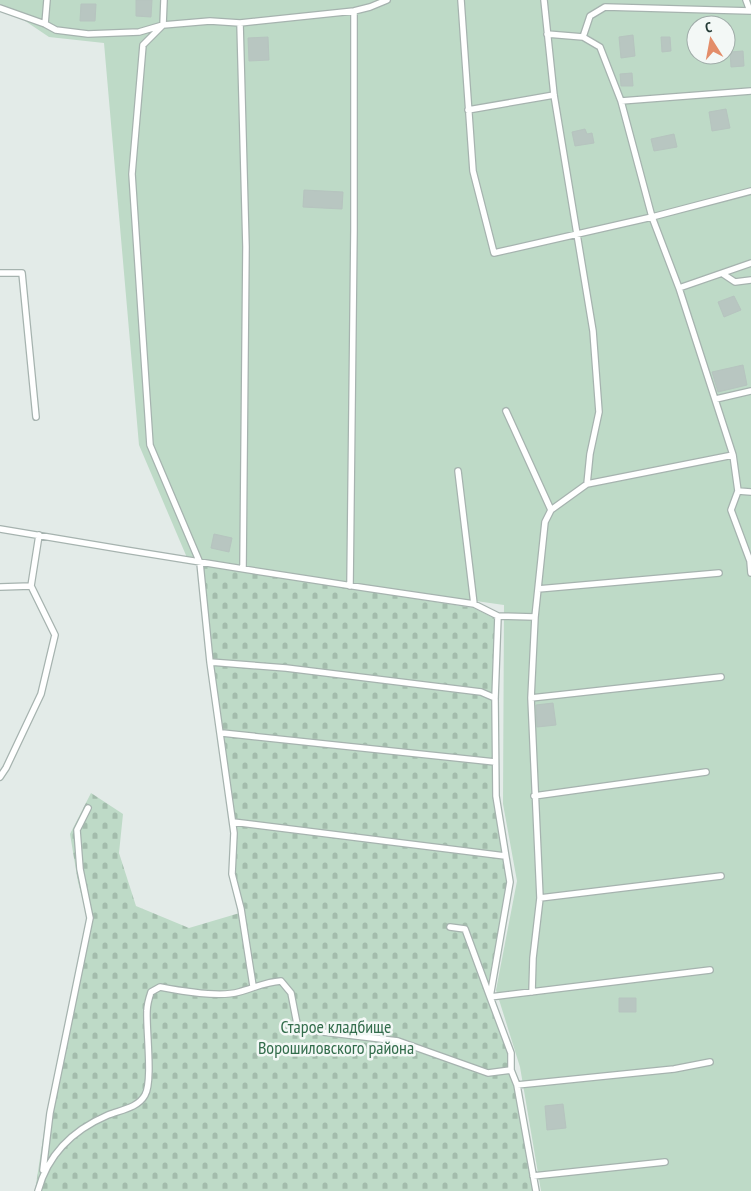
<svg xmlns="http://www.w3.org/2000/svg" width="751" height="1191" viewBox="0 0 751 1191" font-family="'PT Sans Narrow',sans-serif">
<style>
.green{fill:#bedac7;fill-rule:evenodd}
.cemetery{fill:url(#cemetery-stones)}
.building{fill:#b8c6c1;stroke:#b6c4bf}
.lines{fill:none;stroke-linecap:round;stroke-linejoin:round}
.service-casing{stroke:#a6b3af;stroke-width:8}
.service{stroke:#fff;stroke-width:5.5}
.labels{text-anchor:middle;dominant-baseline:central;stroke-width:5;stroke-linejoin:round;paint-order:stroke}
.park-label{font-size:18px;fill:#336d4c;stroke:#f3f8f6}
</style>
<defs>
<pattern id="cemetery-stones" width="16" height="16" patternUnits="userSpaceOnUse" patternTransform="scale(1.25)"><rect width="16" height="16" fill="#bedac7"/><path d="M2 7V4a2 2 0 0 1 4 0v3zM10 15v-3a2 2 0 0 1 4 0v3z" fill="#a3bcac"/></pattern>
</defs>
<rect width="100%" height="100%" fill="#e3ebe8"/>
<path class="green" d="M0 0H751V1191H541L520 1067 496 990 517 881 503 804 504 605 188 560 139 445 104 43 49 37 0 4ZM696 25H726V55H696Z"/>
<path class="cemetery" d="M202 565 474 608 494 618V798L508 880 486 996 509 1054 536 1191H35L47 1112 87 916 78 882 70 834 91 793 123 814 119 853 136 906 189 928 243 912 234 874 236 835 224 735 212 664Z"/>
<path class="building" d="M136 0H152L151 17 136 16Z
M81 4H96L95 21H80Z
M633 35 635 56 621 58 619 37Z
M268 37 269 60 249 61 248 38Z
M661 37H670L671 51 662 52Z
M743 51 744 66 731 67 730 52Z
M632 73 633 86H621L620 74Z
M726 109 730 128 712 131 709 112Z
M585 129 587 134 592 133 594 143 575 146 572 132Z
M674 134 677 147 654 151 651 139Z
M304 190 343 192 342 209 303 207Z
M734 296 741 310 724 317 718 302Z
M743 365 747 385 718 392 712 372Z
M214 534 232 538 229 552 211 548Z
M553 703 556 725 537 727 536 705Z
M619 998H636V1012H619Z
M563 1104 566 1128 547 1130 545 1106Z"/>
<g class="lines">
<defs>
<path id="service" d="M164 0 163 25 143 45 132 174 150 445 200 563 210 662 234 833 232 874 241 909 253 986
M461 0 473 171 494 253 652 217 751 191
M746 0 750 11
M0 8 45 24 56 30 88 34 139 32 163 25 210 21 240 23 354 11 370 7 387 0
M240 23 246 247 243 568
M45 24 47 0
M547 34 583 37 600 47 621 101 652 217 679 288 733 455 738 491 731 510 750 561 751 573
M583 37 590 16 605 7 751 11
M621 101 751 91
M468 110 554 95
M0 273H22L36 417
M723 274 735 282 751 280
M679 288 751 263
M716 399 751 391
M506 411 551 510
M458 471 474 604
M587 484 733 455
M738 491 751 492
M0 529C158 556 316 581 474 604L498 616 535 617
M350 586 354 230V11
M0 587 31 586 39 535
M538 589 719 573
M210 662 286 668 481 692 495 698
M531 698 721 677
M222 733 495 762
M0 777 6 768 41 694 55 635 31 586
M534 796 706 772
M233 822 505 856
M540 898 721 876
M450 927 465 929 490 997 510 882 496 796 495 698 498 616
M532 992 533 958 540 898 531 698 535 617 545 522 551 510 587 484 590 454 599 412 593 331 554 95 544 0
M517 1085 674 1069 710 1062
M43 1170 50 1113 90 918 80 869 77 830 88 808
M533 1176 665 1162
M38 1191C48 1153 73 1130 108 1115 120 1110 138 1108 145 1095 153 1081 146 1030 147 1011 147 1005 149 998 151 992L160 987C181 991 219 998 239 992 254 988 265 982 281 981L291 993 298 1029 398 1041 488 1073 511 1070
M536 1191 517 1085 511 1070V1053L490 997 710 970"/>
</defs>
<use href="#service" class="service-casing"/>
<use href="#service" class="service"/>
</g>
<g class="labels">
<g class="park-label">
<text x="336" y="1026">Старое кладбище<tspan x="336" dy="21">Ворошиловского района</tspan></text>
</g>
</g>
<g transform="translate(711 40) rotate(349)"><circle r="24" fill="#f3f8f6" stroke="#a0aca9"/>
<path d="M0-4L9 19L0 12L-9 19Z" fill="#e38d69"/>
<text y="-8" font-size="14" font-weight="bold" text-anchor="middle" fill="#243b36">С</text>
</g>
</svg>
